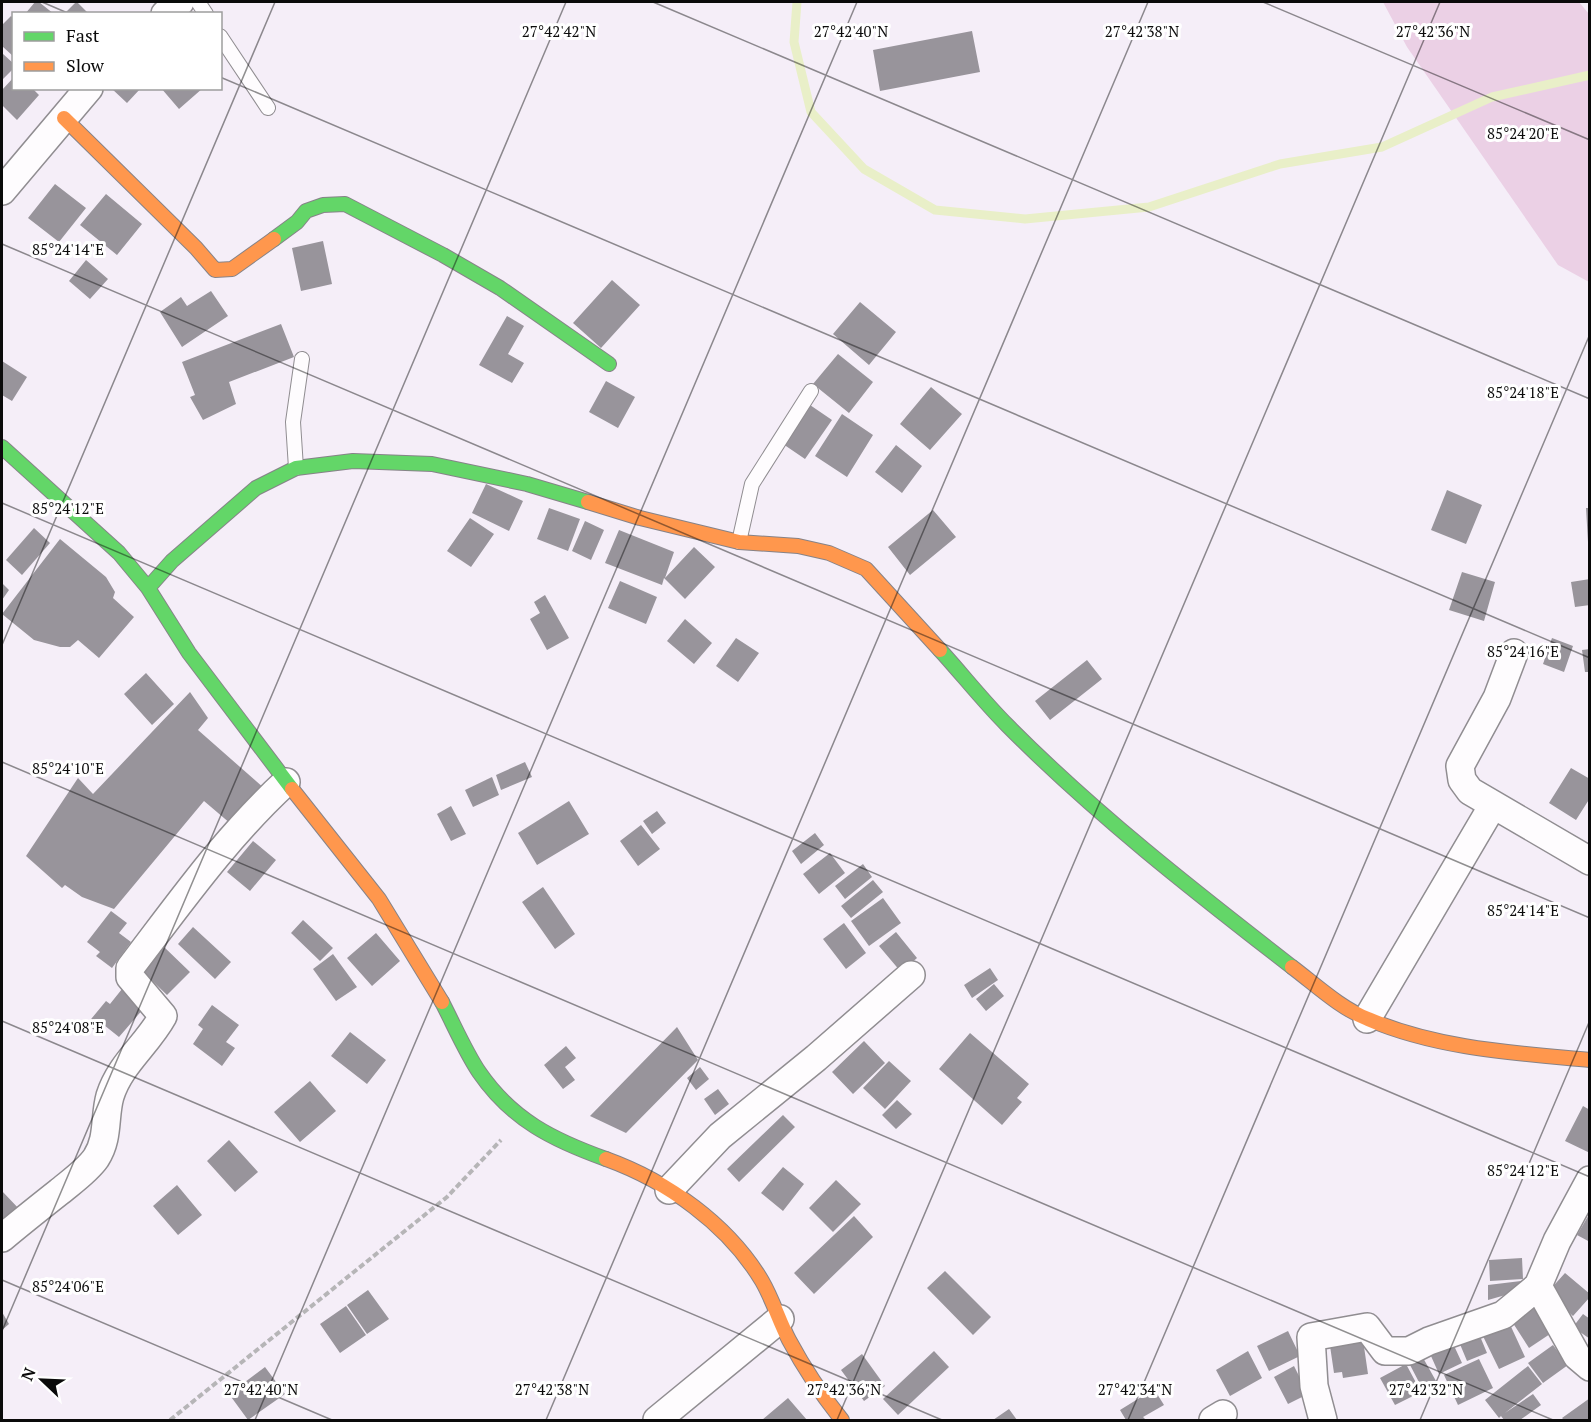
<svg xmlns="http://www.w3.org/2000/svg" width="1591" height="1422" viewBox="0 0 1591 1422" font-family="'PT Serif',serif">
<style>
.green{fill:#ebd0e5}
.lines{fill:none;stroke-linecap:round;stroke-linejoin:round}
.stream{stroke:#e9efc8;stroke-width:9}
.building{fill:#98949b}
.lane-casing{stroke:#908d91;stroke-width:16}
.street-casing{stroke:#908d91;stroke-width:30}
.fast-casing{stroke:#868388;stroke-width:16}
.slow-casing{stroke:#868388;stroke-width:16}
.path{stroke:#b6b5b7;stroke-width:4;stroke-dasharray:6 3;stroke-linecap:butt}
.lane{stroke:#fefcfe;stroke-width:14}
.street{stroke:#fefcfe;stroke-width:27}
.fast{stroke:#63d668;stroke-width:14}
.slow{stroke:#ff974d;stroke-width:14}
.ticks{fill:none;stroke:#0a0a0a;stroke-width:1.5;stroke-opacity:0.45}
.ticks-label{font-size:15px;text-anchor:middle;fill:#0a0a0a;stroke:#fff;stroke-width:6;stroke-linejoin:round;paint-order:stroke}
</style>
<rect width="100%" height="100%" fill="#f5eef8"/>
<path class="green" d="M1383 2H1579L1589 14V282L1558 265 1407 47Z"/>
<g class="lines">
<path class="stream" d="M797 2 794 42 811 112 864 169 935 210 1025 219 1149 207 1280 164 1382 147 1492 97 1590 75"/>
</g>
<path class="building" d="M35 2H39L54 14H25Z
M76 2H77L89 14H64Z
M11 16 14 19V57L2 46V25Z
M972 31 980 72 880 91 873 50Z
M2 53 14 64V68L3 79 2 77Z
M14 77V88H32L39 95 17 120 2 105V90Z
M111 88H141L127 103Z
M161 88H203L179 109Z
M55 184 86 208 59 242 28 218Z
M106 194 142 224 117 255 80 225Z
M323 241 332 284 301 291 292 248Z
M86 260 108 279 90 299 69 281Z
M612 280 640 305 601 348 573 323Z
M211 291 228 316 182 347 160 312 181 297 187 306Z
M860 302 896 332 869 365 833 334Z
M507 316 524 326 508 354 524 363 512 383 479 365Z
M281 324 294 357 229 382 236 404 203 420 190 397 195 395 182 362Z
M838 354 873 382 849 413 813 384Z
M2 361 27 377 12 401 2 395Z
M606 381 635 397 618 428 589 412Z
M931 387 962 414 930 450 900 424Z
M810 405 832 420 805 459 783 444Z
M842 414 873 435 847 477 815 456Z
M896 445 922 466 902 493 875 472Z
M486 484 523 501 509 531 472 513Z
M1447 490 1482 505 1466 544 1431 530Z
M549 508 580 519 568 551 537 539Z
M1586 508H1590V541L1588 542Z
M933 510 956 537 910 575 888 547Z
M470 518 494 534 471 567 447 551Z
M585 521 604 530 591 560 572 551Z
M34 528 50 543 22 575 6 560Z
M619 530 674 552 665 578 694 547 715 567 685 599 664 578 662 585 605 563Z
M60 539 106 577 115 592 113 598 134 617 99 658 78 640 70 647H60L34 640 2 614Z
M1462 572 1495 582 1484 621 1449 610Z
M1590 579V605L1575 607 1571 582Z
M620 581 657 597 646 624 608 608Z
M2 583 9 590 2 600Z
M545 595 569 638 547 650 530 619 540 613 534 602Z
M685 619 712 643 694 664 667 641Z
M736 638 759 653 738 682 716 666Z
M1552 638 1573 646 1564 672 1543 664Z
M1590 649V672H1585L1582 650Z
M1087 660 1102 679 1050 720 1035 701Z
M146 673 174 704 152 725 124 694Z
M190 692 208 718 198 730 265 789 231 824 204 801 114 909 82 897 65 885 62 888 26 856 78 778 93 794Z
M525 762 532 777 501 790 496 775Z
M1571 768 1590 779V798L1576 820 1549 803Z
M492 777 499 795 473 807 465 790Z
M569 801 589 834 537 865 518 833Z
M451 806 466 834 451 841 437 814Z
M657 811 666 823 652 834 643 821Z
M641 825 660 849 638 866 620 841Z
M815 833 824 845 801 864 792 851Z
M253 841 276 860 250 891 227 872Z
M830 853 845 873 819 894 803 874Z
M863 864 872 877 845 899 835 886Z
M873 880 883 892 851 918 841 906Z
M543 887 575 934 555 949 522 902Z
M883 898 901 923 869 946 851 921Z
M111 911 127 923 119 933 131 942 112 968 96 956 100 952 87 942Z
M303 920 333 948 320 961 291 933Z
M844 923 866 953 846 969 823 939Z
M193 927 231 962 215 979 178 944Z
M896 932 917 958 901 972 879 946Z
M376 933 400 961 372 986 347 958Z
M163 946 190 972 167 995 140 969Z
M333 954 357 987 336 1001 313 969Z
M990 968 998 980 972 998 964 985Z
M994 984 1004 996 986 1011 976 999Z
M122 989 144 1008 119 1037 104 1025 98 1033 87 1024 106 1001 110 1004Z
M212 1005 239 1025 226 1042 235 1048 222 1066 193 1044 203 1029 198 1025Z
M677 1027 698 1060 626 1133 590 1116Z
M350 1032 386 1060 367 1084 331 1056Z
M970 1033 1029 1084 1017 1098 1022 1102 1002 1125 939 1069Z
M864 1041 885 1063 853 1094 832 1072Z
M566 1046 576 1058 565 1067 575 1080 563 1089 544 1065Z
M889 1061 911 1081 885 1109 863 1088Z
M700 1067 709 1079 696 1090 687 1078Z
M310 1081 336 1111 300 1142 274 1112Z
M718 1089 729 1104 715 1115 704 1099Z
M897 1100 912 1114 896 1129 882 1115Z
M1583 1106 1590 1110V1153L1565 1141Z
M783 1115 795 1127 739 1182 727 1169Z
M229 1140 258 1172 235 1192 207 1161Z
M783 1167 804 1184 783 1211 761 1193Z
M836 1180 861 1204 833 1232 809 1208Z
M177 1185 202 1215 178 1235 153 1206Z
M2 1191 21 1211 7 1225 2 1219Z
M1590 1213V1242L1577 1235Z
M854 1216 873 1237 814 1294 794 1273Z
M1522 1258 1523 1279 1490 1281 1489 1260Z
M945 1271 991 1317 973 1335 927 1288Z
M1565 1273 1590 1294V1297L1573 1316 1547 1293Z
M1521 1281 1523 1290 1488 1300V1285Z
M368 1290 389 1319 367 1334 347 1305Z
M1536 1299 1556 1330 1529 1348 1509 1317Z
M346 1306 366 1335 340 1353 320 1324Z
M2 1312 9 1324 2 1330Z
M1583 1314 1590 1319V1339L1573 1327Z
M1507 1318 1525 1357 1499 1369 1480 1330Z
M1477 1329 1487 1353 1467 1361 1457 1337Z
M1288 1331 1300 1356 1269 1371 1257 1346Z
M1362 1333 1368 1374 1343 1378 1342 1372 1334 1373 1329 1339Z
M1450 1337 1462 1363 1439 1374 1427 1347Z
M1553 1345 1568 1365 1543 1383 1528 1363Z
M934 1351 949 1367 898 1415 883 1399Z
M1248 1351 1262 1378 1230 1396 1216 1370Z
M862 1354 885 1386 864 1401 841 1370Z
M1422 1356 1436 1381 1422 1388 1409 1363Z
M1479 1359 1493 1388 1458 1405 1444 1375Z
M1406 1364 1421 1392 1395 1405 1380 1378Z
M1294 1366 1308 1394 1288 1404 1274 1377Z
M1528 1366 1542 1384 1505 1413 1533 1394 1541 1405 1520 1420H1504L1501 1416 1499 1418 1485 1400Z
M265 1367 285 1394 248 1420 229 1394Z
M1154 1389 1164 1405 1143 1417 1146 1420H1126L1120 1410Z
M788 1398 807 1420H762Z
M1590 1398V1420H1564L1562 1418Z
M1009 1409 1017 1420H993Z"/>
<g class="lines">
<defs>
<path id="lane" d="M198 2 206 14
M220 36 268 108
M296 468 293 422 302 359
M739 542 752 484 811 391"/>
<path id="street" d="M165 14 180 2
M2 191 89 88
M1514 653 1497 698 1460 766 1462 780 1470 791 1590 861
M1367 1019 1493 805
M669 1190 720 1136 816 1058 911 975
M2 1238C21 1222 40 1207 59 1192 71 1182 87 1171 96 1158 109 1138 104 1117 110 1096 120 1064 147 1045 163 1016L130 977V968C179 904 226 837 286 782
M1538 1286 1577 1356 1590 1367
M657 1420 780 1319
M1213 1420 1223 1414
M1323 1420 1314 1386 1311 1337 1367 1327 1385 1351H1409L1429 1341 1503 1315 1538 1286 1557 1241 1590 1180"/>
<path id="fast" d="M274 239 297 222 306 211 323 205 345 204 443 255 500 288 609 364
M2 447 119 553 148 588 189 653 292 789
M148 588 172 561 256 488 296 468 353 461 432 464 527 484 588 502
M940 650C962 674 983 701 1007 725 1094 813 1194 891 1292 967
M442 1002C454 1025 465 1051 479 1072 512 1120 553 1140 606 1159"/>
<path id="slow" d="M64 118 196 248 215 270 232 269 274 239
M588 502 640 518 739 542 798 546 829 553 866 569 940 650
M292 789 379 899 442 1002
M1292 967C1316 985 1340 1008 1368 1019 1438 1049 1516 1053 1590 1060
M606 1159C667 1181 728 1224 762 1281 773 1300 779 1321 789 1340 804 1368 822 1395 842 1420"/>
</defs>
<use href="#lane" class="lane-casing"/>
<use href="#street" class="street-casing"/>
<use href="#fast" class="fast-casing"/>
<use href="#slow" class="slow-casing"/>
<path class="path" d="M170 1420 447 1197 501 1140"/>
<use href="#lane" class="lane"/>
<use href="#street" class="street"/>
<use href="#fast" class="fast"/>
<use href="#slow" class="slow"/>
</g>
<path class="ticks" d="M42 2 70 14M653 2 1590 399M1263 2 1590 140M220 77 1590 658M2 244 1590 918M2 503 1590 1177M2 645 275 2M2 762 1553 1420M2 1021 942 1420M2 1280 332 1420M2 1331 566 2M255 1420 857 2M546 1420 1148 2M837 1420 1440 2M1128 1420 1590 334M1420 1420 1590 1020"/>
<g class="ticks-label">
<text x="559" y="37">27°42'42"N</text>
<text x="851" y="37">27°42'40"N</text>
<text x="1142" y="37">27°42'38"N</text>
<text x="1433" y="37">27°42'36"N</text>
<text x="1523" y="139">85°24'20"E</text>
<text x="68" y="255">85°24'14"E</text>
<text x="1523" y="398">85°24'18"E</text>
<text x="68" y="514">85°24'12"E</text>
<text x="1523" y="657">85°24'16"E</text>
<text x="68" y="774">85°24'10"E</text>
<text x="1523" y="916">85°24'14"E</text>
<text x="68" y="1033">85°24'08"E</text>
<text x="1523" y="1176">85°24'12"E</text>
<text x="68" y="1292">85°24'06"E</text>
<text x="261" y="1395">27°42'40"N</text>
<text x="552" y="1395">27°42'38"N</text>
<text x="844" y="1395">27°42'36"N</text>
<text x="1135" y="1395">27°42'34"N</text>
<text x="1426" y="1395">27°42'32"N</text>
</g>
<rect width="1591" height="1422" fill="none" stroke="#0a0a0a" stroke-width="6"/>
<rect x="12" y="12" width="210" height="78" fill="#ffffff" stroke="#9d9d9d" stroke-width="1.5"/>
<rect x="24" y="32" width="30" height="9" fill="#63d668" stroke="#9d9d9d" stroke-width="1.5"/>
<text x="66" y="42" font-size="18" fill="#0a0a0a">Fast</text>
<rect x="24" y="62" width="30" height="9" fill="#ff974d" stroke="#9d9d9d" stroke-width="1.5"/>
<text x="66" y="72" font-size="18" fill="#0a0a0a">Slow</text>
<g transform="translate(42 1380) rotate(293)" stroke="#ffffff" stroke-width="4.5" paint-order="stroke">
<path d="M0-4.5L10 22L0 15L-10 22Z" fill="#0a0a0a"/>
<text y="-9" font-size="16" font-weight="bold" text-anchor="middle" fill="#0a0a0a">N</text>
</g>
</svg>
